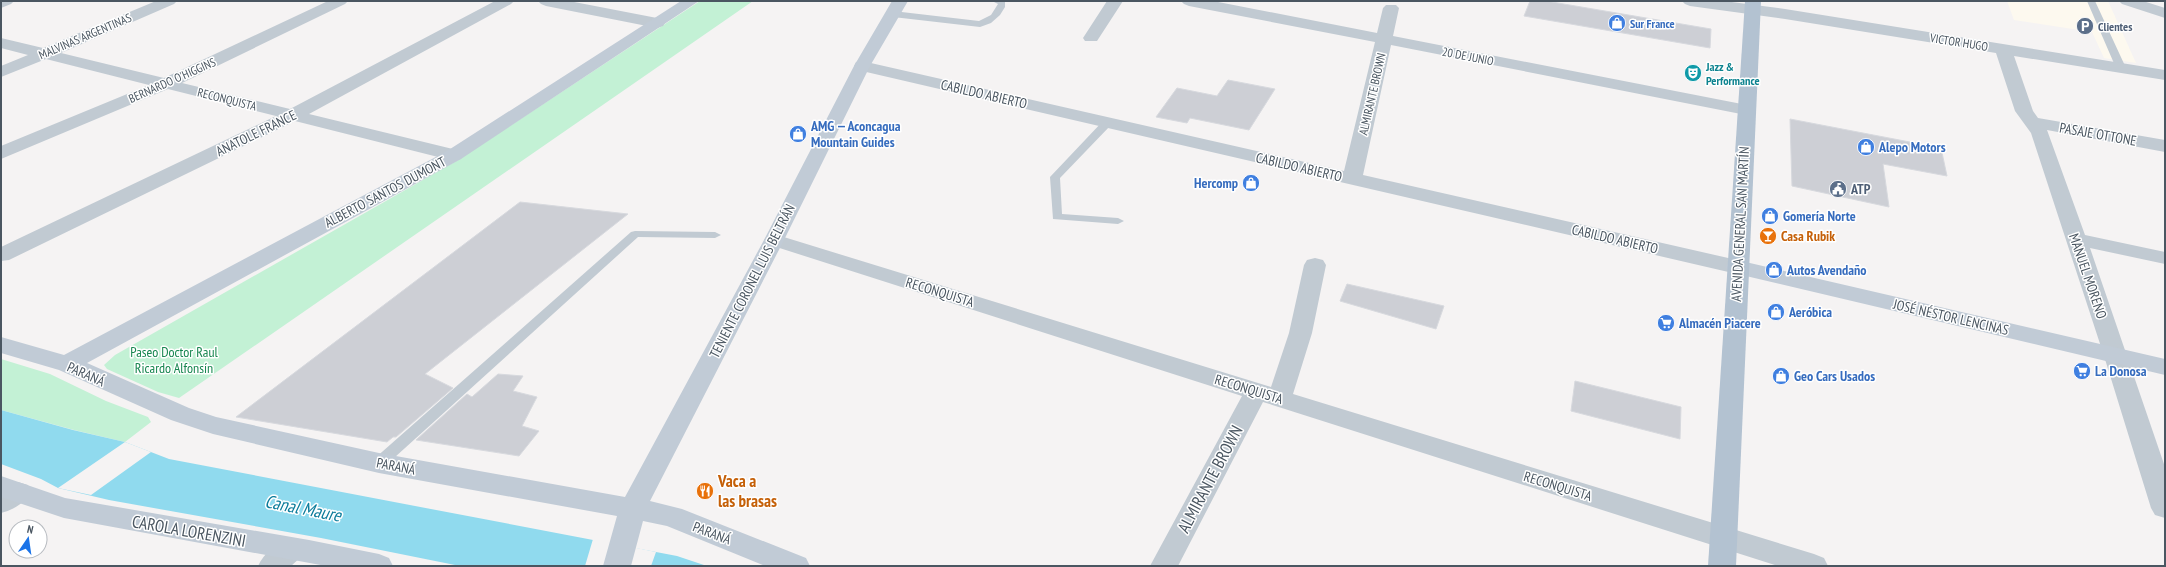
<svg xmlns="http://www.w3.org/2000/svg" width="2166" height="567" viewBox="0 0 2166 567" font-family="'PT Sans Narrow',sans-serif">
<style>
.commercial{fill:#fdf9ef}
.green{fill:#c3f1d5}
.water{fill:#90daee}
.pier{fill:#f5f3f3}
.building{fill:#cdcfd5;stroke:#d7d9de}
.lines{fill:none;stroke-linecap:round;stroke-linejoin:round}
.lane{fill:#c1cad2;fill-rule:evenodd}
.street{fill:#c1cad2;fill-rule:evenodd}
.secondary{fill:#c1cbd6;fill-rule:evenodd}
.primary{fill:#b3c2d1;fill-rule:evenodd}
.labels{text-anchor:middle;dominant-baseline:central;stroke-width:3;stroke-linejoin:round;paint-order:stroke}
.far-shop-label{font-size:12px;font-weight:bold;fill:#366cbe;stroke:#fff;text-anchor:start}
.far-service-label{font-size:12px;font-weight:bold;fill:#4e5e75;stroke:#fff;text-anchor:start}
.far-street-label{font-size:12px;fill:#4a5661;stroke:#fff}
.far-culture-label{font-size:12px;font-weight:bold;fill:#0d838f;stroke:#fff;text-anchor:start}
.street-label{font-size:14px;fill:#4a5661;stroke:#fff}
.shop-label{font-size:14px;font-weight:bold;fill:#366cbe;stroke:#fff;text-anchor:start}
.service-label{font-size:14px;font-weight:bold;fill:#4e5e75;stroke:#fff;text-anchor:start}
.food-label{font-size:14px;font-weight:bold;fill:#c56008;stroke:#fff;text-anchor:start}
.park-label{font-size:14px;fill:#17864f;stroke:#fff}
.near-street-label{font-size:17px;fill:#4a5661;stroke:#fff}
.near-food-label{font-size:17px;font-weight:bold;fill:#c56008;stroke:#fff;text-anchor:start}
.near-water-label{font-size:18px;font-style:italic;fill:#0c7c9b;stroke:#fff}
</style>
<rect width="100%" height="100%" fill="#f5f3f3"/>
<path class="commercial" d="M2007 1H2108L2136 63 2104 58 2092 32 2014 20Z"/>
<path class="green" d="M700 1H753L179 398 158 392 107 369 104 365 115 355 458 160Z
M1 359 50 374 106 401 148 417 151 422 125 442 74 430 1 410Z"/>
<path class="water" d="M1 410 73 430 125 442 169 459 677 556 707 566H460L321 538 109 500 58 488 41 479 1 464Z"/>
<path class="pier" d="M125 442 151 452 91 495 58 488Z
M593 539 656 552 651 566H585Z"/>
<path class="building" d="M1530 1H1546L1711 29 1710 48 1524 16Z
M1228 80 1275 89 1249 130 1190 118 1187 123 1156 117 1177 88 1217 96Z
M1790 119 1941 148 1947 176 1883 164 1889 207 1792 186Z
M520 202 628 214 425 374 453 388 396 437H393L387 442 236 417Z
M1347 284 1444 306 1436 329 1340 301Z
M498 374 523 376 513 391 537 397 522 426 539 431 519 456 416 440 467 394 472 397Z
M1575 381 1681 407 1680 439 1571 411Z"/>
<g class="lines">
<path class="lane" d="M992 1H1005V7L1000 15 991 23 980 27 893 17 889 14 893 11 979 21 991 15 998 4Z
M2087 1H2095L2126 68 2124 70H2118L2116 68Z
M1107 120 1111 121V125L1060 178 1062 214 1118 218 1124 221 1118 224 1053 219 1050 177 1103 121Z
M635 231 715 232 721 235 715 238 638 237 384 467 379 468 374 467 372 463 374 459 631 232Z"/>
<path class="street" d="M1 1H14L11 4 1 8Z
M156 1H177L174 4 61 53 164 78 328 1H348L345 4 182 83 290 109 495 1H514L511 4 309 114 461 151 463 155 461 159 454 161 295 121 9 260 1 261V247L276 116 168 89 1 159V146L149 85 46 59 1 77V66L28 55 1 48V38L43 48Z
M538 1H569L657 18 663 20 665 23 663 26 657 28 546 6 541 4Z
M1107 1H1123L1097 41H1085L1083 38Z
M1181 1H1213L1377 33 1383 8 1386 5H1396L1399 8 1393 36 1752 106 1755 110 1752 114 1746 115 1391 45 1363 175 1737 260 1745 262 1748 267 1745 272 1737 274 862 71 856 70 854 66 856 62 862 61 1344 171 1375 42 1189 6 1184 4Z
M1682 1H1724L1785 9 2165 70V80L2014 56 2033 111 2038 118 2165 140V152L2047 130 2085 235 2165 252V264L2090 248 2165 467V518L2155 515 2151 508 2104 356 2031 133 2015 111 1996 53 1785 19 1690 6 1685 4Z
M2119 1H2143L2165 8V18L2122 4Z
M774 234 1271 387 1289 333 1304 265 1307 260 1315 258 1323 260 1326 265 1312 333 1293 394 1814 554 1824 558 1828 566H1778L1263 402 1178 566H1150L1242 396 767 244 764 240 767 236Z
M18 482 28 485 31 492C25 503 13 510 1 513V490Z
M291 538 301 541 305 549 301 557 291 566H258C264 553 277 542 291 538Z"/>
<path class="secondary" d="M681 1H699L461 159 87 363 189 408 216 417 379 453 625 497 764 240 854 66 892 1H908L870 66 784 240 650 501 682 509 806 558 810 566H765L667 526 643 521 631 566H603L617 516 379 473 213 434 171 420 59 370 1 353V337L64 355 447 151Z
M1737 260 2165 359V375L1729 272 1726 267 1729 262Z
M1 476 65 498 309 540 379 554 389 558 393 566H326L64 518 1 497Z"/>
<path class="primary" d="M1745 1H1761L1736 566H1708Z"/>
</g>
<defs>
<symbol id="shop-disc" viewBox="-11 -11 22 22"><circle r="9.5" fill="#3f7fe0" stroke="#fff"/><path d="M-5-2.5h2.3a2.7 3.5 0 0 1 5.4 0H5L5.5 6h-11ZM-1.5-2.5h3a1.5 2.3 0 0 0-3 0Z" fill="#fff"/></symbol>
<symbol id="parking-disc" viewBox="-11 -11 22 22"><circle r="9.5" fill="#5c6f8a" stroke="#fff"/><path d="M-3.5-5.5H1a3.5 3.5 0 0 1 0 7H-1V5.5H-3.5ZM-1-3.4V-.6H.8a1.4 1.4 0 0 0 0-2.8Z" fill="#fff"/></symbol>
<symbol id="theatre-disc" viewBox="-11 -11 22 22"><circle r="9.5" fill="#0f9aa8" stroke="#fff"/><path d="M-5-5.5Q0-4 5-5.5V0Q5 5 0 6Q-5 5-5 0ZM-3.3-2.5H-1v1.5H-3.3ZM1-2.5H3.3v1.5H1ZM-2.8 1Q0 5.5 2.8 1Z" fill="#fff"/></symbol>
<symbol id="civic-disc" viewBox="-11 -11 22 22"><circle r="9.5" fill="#5c6f8a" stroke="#fff"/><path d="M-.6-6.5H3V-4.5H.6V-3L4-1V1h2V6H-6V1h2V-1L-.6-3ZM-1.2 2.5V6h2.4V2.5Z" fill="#fff"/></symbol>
<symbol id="bar-disc" viewBox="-11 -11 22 22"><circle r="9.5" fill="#e8710a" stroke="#fff"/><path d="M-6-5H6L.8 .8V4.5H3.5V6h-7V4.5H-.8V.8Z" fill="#fff"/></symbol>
<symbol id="supermarket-disc" viewBox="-11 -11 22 22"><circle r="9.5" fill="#3f7fe0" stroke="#fff"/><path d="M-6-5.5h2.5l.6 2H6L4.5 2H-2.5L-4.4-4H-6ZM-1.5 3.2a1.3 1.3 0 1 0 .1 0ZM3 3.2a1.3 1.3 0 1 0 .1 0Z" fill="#fff"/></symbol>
<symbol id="restaurant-disc" viewBox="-11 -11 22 22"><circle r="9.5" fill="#e8710a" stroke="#fff"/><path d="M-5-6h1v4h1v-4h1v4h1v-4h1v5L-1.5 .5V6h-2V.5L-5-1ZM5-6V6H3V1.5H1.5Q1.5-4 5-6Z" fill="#fff"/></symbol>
</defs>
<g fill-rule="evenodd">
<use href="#shop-disc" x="1607" y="13" width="20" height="20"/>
<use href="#parking-disc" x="2075" y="16" width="20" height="20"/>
<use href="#theatre-disc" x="1683" y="63" width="20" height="20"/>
<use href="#shop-disc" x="788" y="124" width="20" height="20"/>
<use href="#shop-disc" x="1856" y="137" width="20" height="20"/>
<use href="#shop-disc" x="1241" y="173" width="20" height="20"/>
<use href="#civic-disc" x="1828" y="179" width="20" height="20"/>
<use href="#shop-disc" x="1760" y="206" width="20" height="20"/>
<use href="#bar-disc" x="1758" y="226" width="20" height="20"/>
<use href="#shop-disc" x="1764" y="260" width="20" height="20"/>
<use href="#shop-disc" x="1766" y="302" width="20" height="20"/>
<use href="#supermarket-disc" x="1656" y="313" width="20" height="20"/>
<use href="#supermarket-disc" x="2072" y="361" width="20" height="20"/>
<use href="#shop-disc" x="1771" y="366" width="20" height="20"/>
<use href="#restaurant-disc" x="695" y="481" width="20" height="20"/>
</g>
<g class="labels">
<g class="far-shop-label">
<text x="1630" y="23">Sur France</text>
</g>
<g class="far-service-label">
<text x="2098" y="26">Clientes</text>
</g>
<g class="far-street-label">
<text transform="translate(85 36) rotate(-23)">MALVINAS ARGENTINAS</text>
<text transform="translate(1959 42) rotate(9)">VICTOR HUGO</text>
<text transform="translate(1468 56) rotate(11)">20 DE JUNIO</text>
<text transform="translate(172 80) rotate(-24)">BERNARDO O'HIGGINS</text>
<text transform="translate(1372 94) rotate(-77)">ALMIRANTE BROWN</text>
<text transform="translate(227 99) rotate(14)">RECONQUISTA</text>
</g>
<g class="far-culture-label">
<text x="1706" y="66">Jazz &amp;<tspan x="1706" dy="14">Performance</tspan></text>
</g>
<g class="street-label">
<text transform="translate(984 94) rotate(13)">CABILDO ABIERTO</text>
<text transform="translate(256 133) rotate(-26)">ANATOLE FRANCE</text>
<text transform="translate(2098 134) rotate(10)">PASAJE OTTONE</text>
<text transform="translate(1299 167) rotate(13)">CABILDO ABIERTO</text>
<text transform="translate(385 192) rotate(-28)">ALBERTO SANTOS DUMONT</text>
<text transform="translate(1740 224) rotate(-87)">AVENIDA GENERAL SAN MARTÍN</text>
<text transform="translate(1615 239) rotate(13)">CABILDO ABIERTO</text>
<text transform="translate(2088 276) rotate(71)">MANUEL MORENO</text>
<text transform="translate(752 281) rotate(-63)">TENIENTE CORONEL LUIS BELTRÁN</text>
<text transform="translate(940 292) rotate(17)">RECONQUISTA</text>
<text transform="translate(1951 317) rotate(13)">JOSÉ NÉSTOR LENCINAS</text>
<text transform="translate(86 374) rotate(24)">PARANÁ</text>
<text transform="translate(1249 389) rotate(17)">RECONQUISTA</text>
<text transform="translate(396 466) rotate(11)">PARANÁ</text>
<text transform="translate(1558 486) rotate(17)">RECONQUISTA</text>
<text transform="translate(712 533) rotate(21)">PARANÁ</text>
</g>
<g class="shop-label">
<text x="811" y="126">AMG — Aconcagua<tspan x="811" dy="16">Mountain Guides</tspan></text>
<text x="1879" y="147">Alepo Motors</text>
<text x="1238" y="183" text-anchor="end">Hercomp</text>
<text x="1783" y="216">Gomería Norte</text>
<text x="1787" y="270">Autos Avendaño</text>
<text x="1789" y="312">Aeróbica</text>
<text x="1679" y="323">Almacén Piacere</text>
<text x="2095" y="371">La Donosa</text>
<text x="1794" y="376">Geo Cars Usados</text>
</g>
<g class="service-label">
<text x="1851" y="189">ATP</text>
</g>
<g class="food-label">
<text x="1781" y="236">Casa Rubik</text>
</g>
<g class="park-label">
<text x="174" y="352">Paseo Doctor Raul<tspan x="174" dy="16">Ricardo Alfonsín</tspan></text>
</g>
<g class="near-street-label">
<text transform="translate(1210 479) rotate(-62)">ALMIRANTE BROWN</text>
<text transform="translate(189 531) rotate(10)">CAROLA LORENZINI</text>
</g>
<g class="near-food-label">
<text x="718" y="481">Vaca a<tspan x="718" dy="20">las brasas</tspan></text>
</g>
<g class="near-water-label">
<text transform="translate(303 508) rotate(11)">Canal Maure</text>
</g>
</g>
<rect width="2166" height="567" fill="none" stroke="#4a5661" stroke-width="4"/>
<g transform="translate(28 539) rotate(13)"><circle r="19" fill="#ffffff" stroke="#b7bbc0"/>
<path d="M0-3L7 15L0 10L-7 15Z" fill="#1a73e8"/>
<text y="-6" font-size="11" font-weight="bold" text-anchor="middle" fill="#4a5661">N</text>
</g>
</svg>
